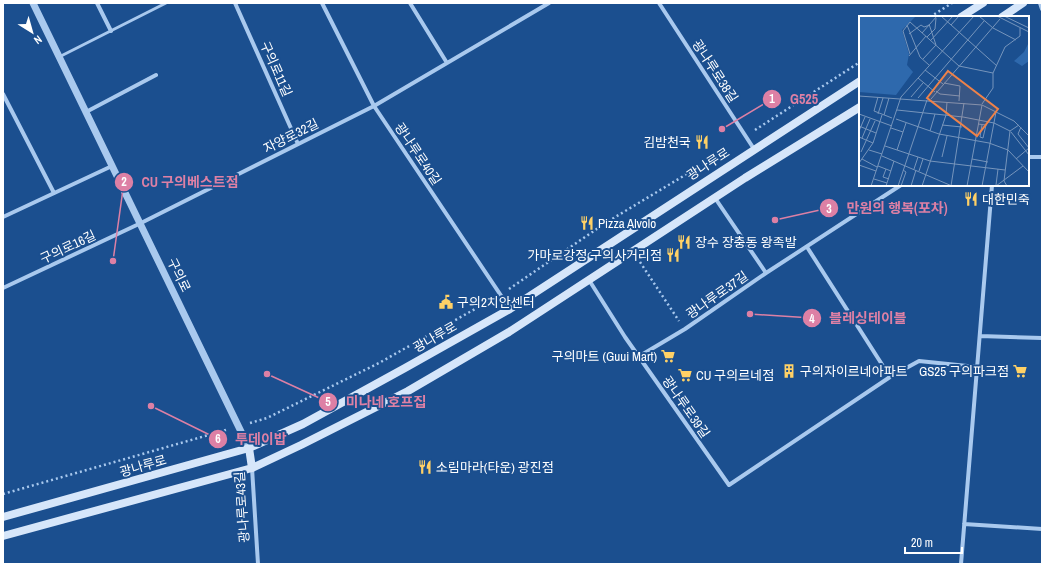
<svg xmlns="http://www.w3.org/2000/svg" width="1045" height="567" viewBox="0 0 1045 567" font-family="'Archivo Narrow','Noto Sans KR',sans-serif">
<style>
.lines{fill:none;stroke-linecap:round;stroke-linejoin:round}
.path{stroke:#a9c9ee;stroke-width:2.5;stroke-dasharray:2 3;stroke-linecap:butt}
.service{stroke:#a9c9ee;stroke-width:3}
.minor{stroke:#a9c9ee;stroke-width:4}
.tertiary{stroke:#a9c9ee;stroke-width:7}
.secondary{stroke:#d6e6fa;stroke-width:8}
.labels{text-anchor:middle;dominant-baseline:central;stroke-width:4;stroke-linejoin:round;paint-order:stroke}
.street-label{font-size:13px;fill:#fff;stroke:#1b4f8f}
.poi-label{font-size:13px;fill:#fff;stroke:#1b4f8f;text-anchor:start}
.inset-road{fill:none;stroke:#7695bc;stroke-width:1}
.view{fill:#ee8249;fill-opacity:0.15;stroke:#ee8249;stroke-width:2}
.inset-edge{fill:none;stroke:#fff;stroke-width:2}
.leader{fill:none;stroke:#dd80a5;stroke-width:1.5}
.callout-dot{fill:#dd80a5;stroke:#1b4f8f;stroke-width:1.5}
.mark-label{font-size:12px;text-anchor:middle;font-weight:bold;fill:#fff}
.callout-label{font-size:14px;text-anchor:middle;font-weight:bold;fill:#dd80a5;stroke:#1b4f8f;stroke-width:4;stroke-linejoin:round;paint-order:stroke}
</style>
<rect width="100%" height="100%" fill="#1b4f8f"/>
<g class="lines">
<path class="path" d="M930 17 952 3
M755 130 860 62
M640 262 679 321
M509 289 607 222 720 154
M250 423 267 418 379 363 491 300
M3 494 226 430"/>
<path class="service" d="M59 57 166 3"/>
<path class="minor" d="M97 3 111 31
M235 3 298 144
M322 3 374 106 510 309
M410 3 447 63
M659 3 754 149
M1040 3 1042 9
M3 94 54 193
M86 112 156 75
M1028 157H1042
M715 198 766 273
M3 217 112 166
M807 247 890 377
M589 280 625 337 729 485 890 377 919 361 977 367
M3 288 141 223 374 106 549 3
M980 336 1042 338
M638 357 685 329 766 273 901 185
M252 468 258 564
M964 524 1042 529
M961 564 992 185"/>
<path class="tertiary" d="M33 3 249 448"/>
<path class="secondary" d="M961 17 983 3
M1002 17 1023 3
M249 448 252 468
M3 517 249 448 303 424 405 368 510 309 860 81
M3 536 252 468 301 445 408 391 509 332 745 178 860 107"/>
</g>
<defs>
<symbol id="restaurant-bare" viewBox="-9 -9 18 18"><path d="M-5-6h1v4h1v-4h1v4h1v-4h1v5L-1.5 .5V6h-2V.5L-5-1ZM5-6V6H3V1.5H1.5Q1.5-4 5-6Z" fill="#ffd166" stroke="#1b4f8f" stroke-width="2.5" paint-order="stroke"/></symbol>
<symbol id="civic-bare" viewBox="-9 -9 18 18"><path d="M-.6-6.5H3V-4.5H.6V-3L4-1V1h2V6H-6V1h2V-1L-.6-3ZM-1.2 2.5V6h2.4V2.5Z" fill="#ffd166" stroke="#1b4f8f" stroke-width="2.5" paint-order="stroke"/></symbol>
<symbol id="supermarket-bare" viewBox="-9 -9 18 18"><path d="M-6-5.5h2.5l.6 2H6L4.5 2H-2.5L-4.4-4H-6ZM-1.5 3.2a1.3 1.3 0 1 0 .1 0ZM3 3.2a1.3 1.3 0 1 0 .1 0Z" fill="#ffd166" stroke="#1b4f8f" stroke-width="2.5" paint-order="stroke"/></symbol>
<symbol id="building-bare" viewBox="-9 -9 18 18"><path d="M-4-6H4V6H1V3H-1V6H-4ZM-2.5-4.3h1.7v1.8h-1.7ZM.8-4.3h1.7v1.8H.8ZM-2.5-1h1.7V.8h-1.7ZM.8-1h1.7V.8H.8Z" fill="#ffd166" stroke="#1b4f8f" stroke-width="2.5" paint-order="stroke"/></symbol>
</defs>
<g fill-rule="evenodd">
<use href="#restaurant-bare" x="692" y="132" width="20" height="20"/>
<use href="#restaurant-bare" x="961" y="189" width="20" height="20"/>
<use href="#restaurant-bare" x="577" y="213" width="20" height="20"/>
<use href="#restaurant-bare" x="674" y="232" width="20" height="20"/>
<use href="#restaurant-bare" x="663" y="245" width="20" height="20"/>
<use href="#civic-bare" x="436" y="292" width="20" height="20"/>
<use href="#supermarket-bare" x="658" y="346" width="20" height="20"/>
<use href="#building-bare" x="779" y="361" width="20" height="20"/>
<use href="#supermarket-bare" x="1010" y="361" width="20" height="20"/>
<use href="#supermarket-bare" x="675" y="365" width="20" height="20"/>
<use href="#restaurant-bare" x="415" y="457" width="20" height="20"/>
</g>
<g class="labels">
<g class="street-label">
<text transform="translate(276 69) rotate(66)">구의로11길</text>
<text transform="translate(715 71) rotate(57)">광나루로38길</text>
<text transform="translate(291 136) rotate(-27)">자양로32길</text>
<text transform="translate(418 154) rotate(56)">광나루로40길</text>
<text transform="translate(708 164) rotate(-33)">광나루로</text>
<text transform="translate(68 247) rotate(-25)">구의로16길</text>
<text transform="translate(179 275) rotate(64)">구의로</text>
<text transform="translate(717 295) rotate(-35)">광나루로37길</text>
<text transform="translate(435 337) rotate(-30)">광나루로</text>
<text transform="translate(686 407) rotate(55)">광나루로39길</text>
<text transform="translate(143 466) rotate(-16)">광나루로</text>
<text transform="translate(242 507) rotate(-94)">광나루로43길</text>
</g>
<g class="poi-label">
<text x="691" y="142" text-anchor="end">김밤천국</text>
<text x="982" y="199">대한민죽</text>
<text x="598" y="223">Pizza Alvolo</text>
<text x="695" y="242">장수 장충동 왕족발</text>
<text x="662" y="255" text-anchor="end">가마로강정 구의사거리점</text>
<text x="457" y="302">구의2치안센터</text>
<text x="657" y="356" text-anchor="end">구의마트 (Guui Mart)</text>
<text x="800" y="371">구의자이르네아파트</text>
<text x="1009" y="371" text-anchor="end">GS25 구의파크점</text>
<text x="696" y="375">CU 구의르네점</text>
<text x="436" y="467">소림마라(타운) 광진점</text>
</g>
</g>
<g transform="translate(859 16)">
<rect width="170" height="170" fill="#1b4f8f"/>
<path d="M0 0H57L43 14 50 38 48 49 54 56 37 79 0 76ZM170 26V45L163 50 155 45 165 36Z" fill="#2e69ad"/>
<path class="inset-road" d="M82 0 138 50M120 0 134 12 157 24M138 0 170 16M145 0 170 12M48 9 61 41 70 49M92 9 100 0M63 17 78 0M50 18 62 9 65 11 71 9M68 21 76 13 77 2M72 24 94 0M51 38 44 15 51 6 100 50 134 57M50 40 67 20M64 43 77 29 70 8M66 54 84 68M134 57 146 31 161 20V12M59 62 76 76M85 67 101 70 100 85M77 75 81 78 101 80M0 80 123 89 155 105 170 120M19 81 15 95 33 102M52 81 64 67M59 82 125 5M72 83 141 3M123 88 134 72V57M38 94 104 101 135 107 151 115M0 98 33 110M19 98 24 82M25 99 30 82M37 103 80 118 130 127 149 134 170 156M119 108 127 109 124 122 121 121 123 109M83 109 103 111M0 110 17 117M162 111 159 118 170 132M32 112 44 116M0 115 6 101M71 115 76 98M152 116 170 139M0 121 14 127M3 122 11 103M26 130 71 145 146 154M10 134 23 138M38 134 47 107M2 136 16 105M23 140 93 170M83 141 88 120M3 143 18 151M113 143 129 146M157 143 170 132M0 147 14 127 23 99M0 149 17 155M19 150 32 155M27 153 24 161 30 163M55 153 59 141M60 155 64 143M15 163 28 167M137 169 139 153M12 170 42 81 115 0M27 170 35 145M39 170 68 84M42 170 47 156 44 154M52 170 57 154M63 170 87 99 88 86M92 170 105 87M108 170 123 89M123 170 137 96M137 170 164 150M148 170 145 165 151 115 160 109"/>
<path class="view" d="M89 55 139 93 118 120 68 82Z"/>
<rect width="170" height="170" class="inset-edge"/>
</g>
<path class="leader" d="M722 129L772 99M113 261L124 182M775 220L829 208M750 314L812 318M267 374L328 402M151 406L218 439"/>
<g class="callout-dot">
<circle cx="722" cy="129" r="4"/>
<circle cx="113" cy="261" r="4"/>
<circle cx="775" cy="220" r="4"/>
<circle cx="750" cy="314" r="4"/>
<circle cx="267" cy="374" r="4"/>
<circle cx="151" cy="406" r="4"/>
<circle cx="772" cy="99" r="10"/>
<circle cx="124" cy="182" r="10"/>
<circle cx="829" cy="208" r="10"/>
<circle cx="812" cy="318" r="10"/>
<circle cx="328" cy="402" r="10"/>
<circle cx="218" cy="439" r="10"/>
</g>
<g class="mark-label">
<text x="772" y="103">1</text>
<text x="124" y="186">2</text>
<text x="829" y="213">3</text>
<text x="812" y="323">4</text>
<text x="328" y="406">5</text>
<text x="218" y="443">6</text>
</g>
<g class="callout-label">
<text x="804" y="104">G525</text>
<text x="190" y="187">CU 구의베스트점</text>
<text x="897" y="213">만원의 행복(포차)</text>
<text x="868" y="323">블레싱테이블</text>
<text x="386" y="407">미나네 호프집</text>
<text x="261" y="444">투데이밥</text>
</g>
<rect width="1045" height="567" fill="none" stroke="#ffffff" stroke-width="8"/>
<g transform="translate(32 32) rotate(143)" stroke="#1b4f8f" stroke-width="3" paint-order="stroke">
<path d="M0-3L7 15L0 10L-7 15Z" fill="#ffffff"/>
<text y="-6" font-size="11" font-weight="bold" text-anchor="middle" fill="#ffffff">N</text>
</g>
<path d="M905 547v6h57v-6" fill="none" stroke="#ffffff" stroke-width="2"/>
<text x="911" y="547" font-size="12" fill="#ffffff" stroke="#1b4f8f" stroke-width="3" paint-order="stroke">20 m</text>
</svg>
